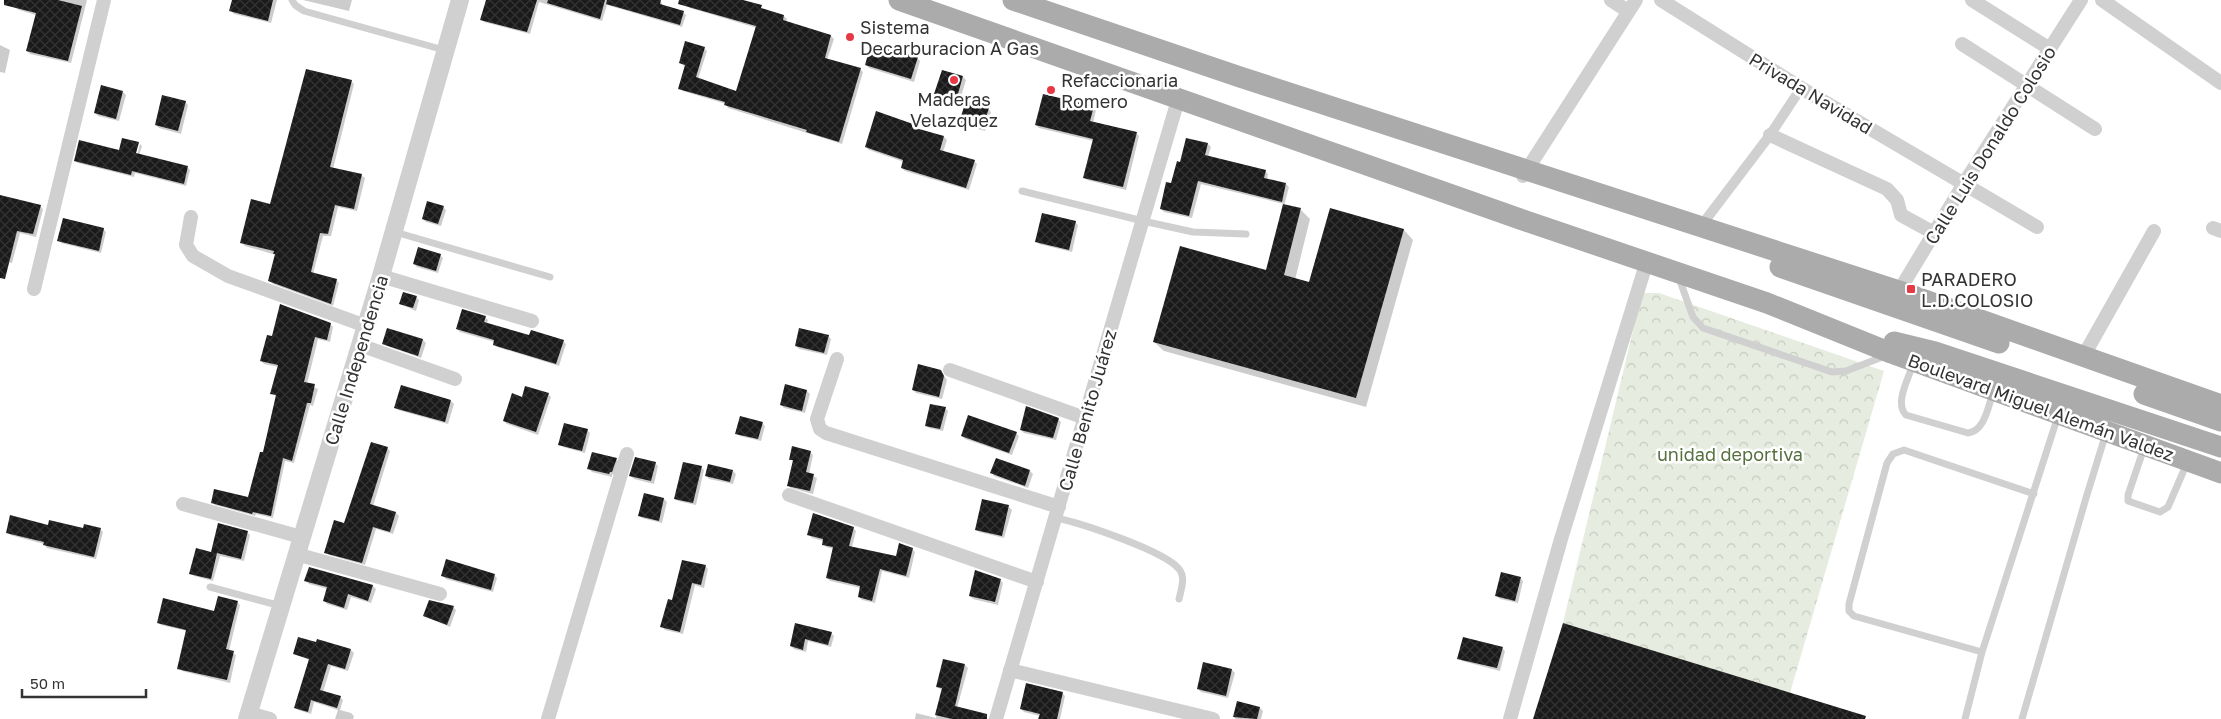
<svg xmlns="http://www.w3.org/2000/svg" width="2221" height="719" viewBox="0 0 2221 719" font-family="'Golos Text',sans-serif">
<style>
.park{fill:url(#park-crowns)}
.shadow{fill:#0003}
.building{fill:url(#building-cross-hatch)}
.lines{fill:none;stroke-linecap:round;stroke-linejoin:round}
.service{stroke:#d0d0d0;stroke-width:7}
.pedestrian{stroke:#d0d0d0;stroke-width:10}
.minor{stroke:#d0d0d0;stroke-width:14}
.tertiary{stroke:#d0d0d0;stroke-width:18}
.primary{stroke:#ababab;stroke-width:21}
.poi-dot{fill:#e63946;stroke:#fff;stroke-width:2}
.labels{text-anchor:middle;dominant-baseline:central;stroke-width:5;stroke-linejoin:round;paint-order:stroke}
.poi-label{font-size:18px;fill:#333;stroke:#fff;text-anchor:start}
.street-label{font-size:18px;fill:#333;stroke:#fff}
.park-label{font-size:18px;fill:#56703f;stroke:#fff}
</style>
<defs>
<pattern id="park-crowns" width="20" height="18" patternUnits="userSpaceOnUse" patternTransform="scale(1.25)"><rect width="20" height="18" fill="#e6ecdf"/><path d="M2 6a3 3 0 1 1 6 0M12 15a3 3 0 1 1 6 0" fill="none" stroke="#c6cbc0"/></pattern>
<pattern id="building-cross-hatch" width="8" height="8" patternUnits="userSpaceOnUse" patternTransform="scale(1.25)"><rect width="8" height="8" fill="#1a1a1a"/><path d="M0 0l8 8M0 8l8-8" fill="none" stroke="#333"/></pattern>
</defs>
<rect width="100%" height="100%" fill="#fff"/>
<path class="park" d="M1642 293H1659L1884 371 1790 693 1563 623Z"/>
<path class="shadow" d="M18 0H87L71 63 30 54 27 51 36 15 19 10 16 8Z
M233 0H277L271 23 234 14 231 11Z
M303 0H352L349 11Z
M488 0H655L661 2 663 6 683 12 686 15 682 27 607 5 602 21 539 2 530 34 484 22 481 19Z
M689 0H739L784 16 787 19 786 23 831 36 834 39 827 60 860 69 863 72 842 144 728 108 726 104 683 91 680 88 686 67 680 63 704 48 707 51 698 79 737 93 757 28 690 8 687 5Z
M0 45 10 50 5 73 0 72Z
M917 58 920 61 914 82 869 68 866 65Z
M963 77 966 80 959 103 939 97 936 94Z
M351 81 354 84 333 169 362 176 365 178 357 211 338 207 331 236H323L313 274 336 280 339 283 333 306 273 284 270 281 276 255 245 246 242 243 271 205Z
M123 92 126 95 119 121 98 116 95 113Z
M185 102 188 105 181 134 159 128 156 125Z
M1093 107 1096 110 1093 123 1136 133 1139 136 1126 190 1087 180 1084 177 1094 141 1039 128 1036 125Z
M988 109 991 112 985 131 964 125 961 122Z
M912 125 915 129 944 137 947 140 943 152 974 161 977 164 969 190 905 171 902 168 904 162 869 150 866 147Z
M123 139 139 143 134 159 136 160 140 144 142 146 139 155 187 167 190 170 186 186 135 173 134 177 78 163 75 161 120 152Z
M1208 144 1211 147 1208 157 1265 171 1268 174 1267 180 1286 184 1289 187 1284 206 1301 210 1310 219 1295 280 1310 284 1331 210 1404 230 1413 240 1366 407 1164 351 1154 342 1267 272 1284 204 1201 184 1192 218 1164 212 1161 209 1181 163Z
M0 196 40 206 43 209 36 237 20 233 12 263 0 260Z
M443 207 446 210 441 226 426 222 423 219Z
M1075 222 1078 225 1072 252 1039 244 1037 241Z
M103 229 106 232 101 253 61 243 59 240Z
M440 255 443 258 438 273 417 267 414 264Z
M416 297 419 300 416 311 400 304Z
M485 317 488 320 487 324 530 337 563 341 566 344 559 366 497 347 494 345 495 342 460 332 457 329Z
M330 324 333 327 330 342 318 339 307 384 318 389 313 406 310 405 294 463 285 461 273 518 256 514 255 516 215 505 212 502 249 498 264 454 277 397 272 393 279 367 264 364 261 361 273 338Z
M828 336 831 339 827 355 799 349 796 346Z
M423 340 426 343 421 358 387 346 384 343Z
M941 371 947 380 942 399 916 393 913 390Z
M786 386 807 391 810 394 805 413 784 408 781 405Z
M548 394 551 397 538 435 507 424 504 421 523 398Z
M451 401 454 404 448 424 398 410 395 407Z
M945 408 948 411 943 431 929 428 926 425Z
M1058 419 1061 422 1056 440 1024 433 1021 430Z
M762 423 765 426 761 441 740 436 737 433Z
M587 430 590 433 585 453 563 447 560 444Z
M1016 433 1019 436 1012 455 965 439 962 436Z
M387 448 390 451 373 506 396 513 399 516 393 534 376 529 365 565 329 555 326 552 345 525Z
M810 452 813 455 809 474 817 478 813 494 791 488 788 485 794 462 790 459Z
M616 459 619 462 615 475 612 474V477L592 472 589 469Z
M996 460 1030 471 1033 474 1028 488 994 476 992 473Z
M655 463 658 466 654 484 634 479 631 476Z
M701 467 704 470 696 505 678 501 675 498Z
M733 471 736 474 733 484 709 479 706 476Z
M644 494 664 499 667 502 662 523 642 518 639 515Z
M1009 507 1012 510 1004 538 979 532 976 529Z
M49 526 100 529 103 532 96 559 47 548 44 544 10 535 8 532Z
M853 528 856 531 852 547 897 558 912 549 915 552 909 578 882 571 875 603 862 600 859 597 861 588 830 581 827 578 834 549 826 547 823 544 824 541 812 538 809 535Z
M247 532 250 535 244 561 220 556 213 581 194 576 191 573 212 553Z
M705 566 708 569 704 588 695 585 683 634 665 630 662 627 673 601Z
M494 575 497 578 493 592 446 579 443 576Z
M1520 578 1523 581 1518 603 1500 599 1497 596Z
M1000 580 1003 583 998 605 973 599 970 596Z
M306 581 373 586 376 589 371 603 351 597 347 610 327 604 324 601 328 589 309 584Z
M430 601 454 608 456 610 450 627 424 616Z
M237 602 240 605 229 651 236 655 230 683 182 671 179 668 187 631 161 625 158 622 215 612Z
M796 624 831 633 834 636 831 647 808 641 806 652 794 649 791 646Z
M1502 648 1505 651 1500 671 1462 661 1459 658Z
M351 650 354 653 348 671 331 666 323 692 340 697 343 700 340 710 351 713 354 716 353 719H335L338 710 314 702 311 714 298 710 295 707 309 660 295 654Z
M965 665 968 668 957 708 968 719H915L916 713 936 718 942 690 937 687Z
M1232 670 1235 673 1228 698 1201 692 1198 689Z
M1062 693 1065 696 1060 719H1040V716L1024 712 1021 709Z
M1260 708 1263 711 1261 719H1236L1234 717Z"/>
<path class="building" d="M4 0H58L82 6 68 61 26 51 36 13 4 5Z
M232 0H273L268 21 229 11Z
M486 0H537L527 32 480 20Z
M548 0H605L600 19 547 3Z
M607 0H661L660 4 684 11 680 25 606 4Z
M679 0H743L762 5 761 8 784 15 783 20 831 35 825 58 861 68 839 142 806 132 807 130 724 105 725 102 678 89 685 65 679 63 685 41 705 47 696 77 736 91 756 26 678 4Z
M871 44 918 57 911 79 865 65Z
M306 69 352 80 330 167 362 174 354 209 335 205 328 234 320 233 311 272 337 279 331 304 268 281 275 254H273L274 251 240 243 251 199 270 204Z
M942 70 963 76 956 101 934 94Z
M101 85 123 91 116 119 94 113Z
M1043 94 1094 106 1090 121 1137 132 1123 187 1083 178 1093 139 1035 125Z
M162 95 186 101 178 131 155 125Z
M966 101 989 108 982 129 959 122Z
M876 111 913 124 912 127 944 136 940 150 975 160 966 188 901 168 903 160 865 147Z
M122 138 139 142 136 153 188 166 184 184 132 171 131 175 74 161 79 140 119 150Z
M1186 138 1208 143 1205 155 1266 170 1264 178 1286 183 1282 202 1198 181 1189 216 1160 209 1166 182 1171 183 1177 161 1180 162Z
M0 195 41 205 33 234 17 231 5 279 0 278Z
M427 201 444 206 438 224 422 219Z
M1283 204 1301 208 1284 275 1309 282 1330 208 1404 229 1356 398 1153 342 1180 246 1266 270Z
M1042 213 1076 221 1069 250 1035 242Z
M63 218 104 228 99 251 57 241Z
M418 247 441 254 436 271 413 264Z
M403 292 417 296 413 308 399 304Z
M280 304 331 323 327 340 315 337 304 382 315 384 311 403H307L292 461 283 458 271 516 253 512 252 514 211 503 214 489 248 497 260 452H263L276 395 270 394 278 365 260 361 267 335 272 336Z
M462 309 486 316 484 322 529 335 531 330 564 340 556 364 493 345 494 340 456 329Z
M387 328 423 339 418 356 382 344Z
M799 328 829 335 824 353 795 346Z
M918 364 941 370 944 376 939 397 912 390Z
M785 384 807 390 802 411 780 405Z
M401 385 451 400 445 422 394 408Z
M525 386 549 393 536 432 503 421 512 393 522 397Z
M930 404 946 407 940 429 925 426Z
M1026 406 1059 418 1053 438 1020 430Z
M968 415 1017 432 1009 453 961 436Z
M740 416 763 422 758 439 735 434Z
M564 423 588 429 582 451 558 445Z
M371 442 388 447 370 504 396 512 390 532 373 527 362 563 324 553 334 520 344 523Z
M792 446 811 451 806 472 814 474 810 491 787 486 793 460H789Z
M592 452 617 458 612 472H610L609 474 587 469Z
M635 457 656 462 651 481 629 476Z
M996 458 1030 470 1025 486 990 473Z
M683 462 702 466 693 503 674 499Z
M708 464 733 470 730 482 705 476Z
M644 493 664 498 659 521 638 516Z
M982 499 1009 505 1002 536 975 530Z
M813 513 854 527 849 546 896 556 899 543 913 548 906 576 880 569 872 601 858 597 860 586 826 578 833 547 822 545 823 539 807 535Z
M10 515 48 525 49 520 83 528 84 524 101 528 94 557 43 545 44 542 6 533Z
M218 523 248 531 241 559 217 553 211 579 189 574 196 548 211 552Z
M446 559 495 574 491 590 441 576Z
M682 560 706 565 701 585 692 583 680 632 660 627 668 599 672 600Z
M309 567 373 585 368 601 348 594 344 608 323 601 327 587 304 581Z
M975 570 1001 579 995 602 969 596Z
M1501 572 1521 577 1515 601 1495 596Z
M218 596 238 601 226 649 234 651 227 680 177 669 186 630 157 623 163 598 214 611Z
M429 600 454 606 447 625 423 616Z
M795 623 832 632 828 645 805 639 803 650 790 646Z
M1563 623 1866 716 1865 719H1533Z
M298 637 316 642 317 639 351 649 345 669 328 664 320 690 341 696 337 708 311 700 308 712 294 708 309 659 293 654Z
M1463 637 1503 647 1497 668 1457 659Z
M943 659 965 664 955 706 987 714V719H952L935 715 942 688 936 687Z
M1203 662 1232 669 1226 696 1197 689Z
M1026 683 1063 692 1057 719H1038L1040 714 1020 709Z
M1237 701 1260 707 1257 719 1233 717Z"/>
<g class="lines">
<path class="service" d="M292 0 295 5 304 11 444 50
M1022 191 1143 221 1193 232 1246 234
M395 232 550 277
M1679 278 1693 317 1703 328 1832 372 1846 371 1885 356
M1913 364C1909 378 1894 403 1906 415L1968 433C1985 431 1988 406 1993 393
M2144 448 2128 495V501L2160 512 2168 507 2187 463
M1056 518C1081 523 1165 551 1179 569 1186 577 1181 590 1179 599
M210 587 281 606
M1982 652 1854 616 1849 611V604L1887 463 1893 454 1904 450 2034 494
M1965 719 1982 652 2058 416
M2022 719 2086 498 2106 433"/>
<path class="pedestrian" d="M1701 226 1770 135 1801 88"/>
<path class="minor" d="M1611 0 1628 11
M1661 0 1801 88 2037 227
M1972 0 2050 49
M2102 0 2221 83
M1962 44 2095 129
M1770 135 1887 189 1897 200 1901 215 1934 233
M1523 176 1636 0
M191 217 186 245 193 256 228 276 366 326
M2213 228 2221 231
M381 276 532 321
M34 289 104 0
M1899 291 1963 185 2081 0
M360 345 455 379
M2083 357 2154 231
M837 359 817 419 820 429 826 433 1059 507
M950 370 1085 418
M789 495 1037 582
M183 504 301 537
M296 554 440 594
M1010 670 1213 719
M249 713 270 719
M548 719 627 454
M996 719 1178 100
M1510 719 1561 539 1647 261"/>
<path class="tertiary" d="M247 719 381 276 460 0"/>
<path class="primary" d="M899 0 1520 219 1767 303 1891 353 2221 473
M1013 0 1240 77 1899 291 2221 405
M1780 267 1999 343
M1894 342 1935 352 2221 447
M2144 394 2221 421"/>
</g>
<g class="poi-dot">
<circle cx="850" cy="37" r="5"/>
<circle cx="954" cy="80" r="5"/>
<circle cx="1051" cy="90" r="5"/>
<rect x="1906" y="284" width="10" height="10" rx="2.5"/>
</g>
<g class="labels">
<g class="poi-label">
<text x="860" y="27">Sistema<tspan x="860" dy="21">Decarburacion A Gas</tspan></text>
<text x="1061" y="80">Refaccionaria<tspan x="1061" dy="21">Romero</tspan></text>
<text x="954" y="99" text-anchor="middle">Maderas<tspan x="954" dy="21">Velazquez</tspan></text>
<text x="1921" y="279">PARADERO<tspan x="1921" dy="21">L.D.COLOSIO</tspan></text>
</g>
<g class="street-label">
<text transform="translate(1811 93) rotate(31)">Privada Navidad</text>
<text transform="translate(1990 145) rotate(-58)">Calle Luis Donaldo Colosio</text>
<text transform="translate(356 360) rotate(-73)">Calle Independencia</text>
<text transform="translate(2041 407) rotate(20)">Boulevard Miguel Alemán Valdez</text>
<text transform="translate(1087 410) rotate(-74)">Calle Benito Juárez</text>
</g>
<g class="park-label">
<text x="1730" y="454">unidad deportiva</text>
</g>
</g>
<path d="M22 689v8h124v-8" fill="none" stroke="#333333" stroke-width="2.5"/>
<text x="30" y="689" font-size="15" fill="#333333" stroke="#ffffff" stroke-width="4" paint-order="stroke">50 m</text>
</svg>
